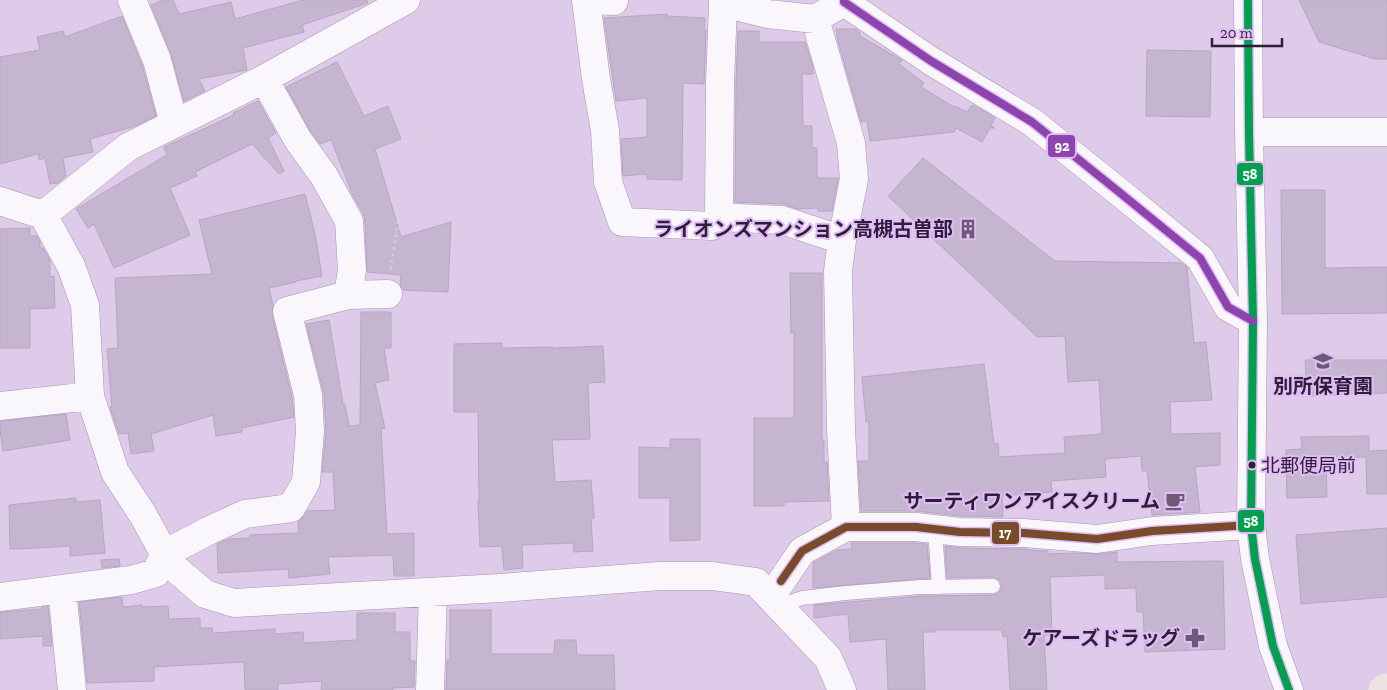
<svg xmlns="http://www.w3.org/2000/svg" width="1387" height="690" viewBox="0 0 1387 690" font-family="'Zilla Slab','Noto Sans JP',serif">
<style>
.building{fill:#c6b5d0;stroke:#b7a6c1}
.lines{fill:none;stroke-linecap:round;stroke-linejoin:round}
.lane-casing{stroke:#a696b0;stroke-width:15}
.street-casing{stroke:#a696b0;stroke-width:29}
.secondary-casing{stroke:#a696b0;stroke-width:29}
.primary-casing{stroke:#f0e7f5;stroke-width:29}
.path{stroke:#d5ced8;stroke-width:3;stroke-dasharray:2.5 4;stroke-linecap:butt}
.lane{stroke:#faf7fc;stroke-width:14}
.street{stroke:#faf7fc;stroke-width:28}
.secondary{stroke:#faf7fc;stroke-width:28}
.primary{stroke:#ece4e0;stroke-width:28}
.bus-1-casing{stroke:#e1bdf6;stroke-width:11}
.bus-2-casing{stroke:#e1bdf6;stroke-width:11}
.bus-3-casing{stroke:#e1bdf6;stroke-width:11}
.bus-1{stroke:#029f50;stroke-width:8}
.bus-2{stroke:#8e44ad;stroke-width:8}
.bus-3{stroke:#7a4b2a;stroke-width:8}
.bus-dot{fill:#2f1e39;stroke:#e1bdf6;stroke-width:2}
.labels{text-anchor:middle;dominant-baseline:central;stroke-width:4;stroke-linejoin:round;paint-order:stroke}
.bus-label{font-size:19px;fill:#2f1e39;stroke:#e1bdf6;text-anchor:start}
.poi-label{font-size:20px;font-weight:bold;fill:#2f1e39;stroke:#e1bdf6;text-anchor:end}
.line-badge{stroke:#e1bdf6;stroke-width:2}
.badge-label{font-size:14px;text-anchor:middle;font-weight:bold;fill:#fff}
</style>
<rect width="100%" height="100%" fill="#decae9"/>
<path class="building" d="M164 0H173L179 14 231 2 235 19 303 0H367L368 3 302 25 304 32 243 48 247 70 199 79 205 91 184 101 171 54 151 5Z
M1299 0H1387V59H1375L1319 42Z
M667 14V16L705 18 704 30H706L704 84 683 83 682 180 647 179V174L623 176 621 139 647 137V98L616 101 604 18Z
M122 16 142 65 156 116 135 126 90 139 93 152 63 158 66 176 58 183 50 184 45 158 39 160 38 154 0 164V57L40 50 37 37 63 31 65 37Z
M836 29H856L860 32V36L902 60 899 64 924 83 921 87 954 107 955 106 967 112 972 105 986 112 995 118 991 126 995 128H990L982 142 956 128 954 132 870 141 867 121 861 122 838 41Z
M738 31H759V42H805L813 67V74H802L803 126H812V148H817V178H838L832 211H818V208L798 209 783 204 735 202 736 83Z
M1147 50 1211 51 1210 117 1146 116Z
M337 62 364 116 388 106 401 139 375 149 401 237 451 222 448 292 403 290 400 285 401 275 367 272 365 220 363 213 351 192 347 180 331 140 320 144 311 132 286 87Z
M258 101 276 133 268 138 284 171 279 174 252 144 195 172 197 176 170 188 190 235 114 268 94 224 88 228 76 209 167 155 164 147 234 115 233 113Z
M923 158 1055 261 1181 263 1187 267 1194 343 1206 342 1212 400 1170 402 1171 434 1220 433V465L1195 467 1200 512 1152 515 1147 471H1142L1141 456 1105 459 1106 477 1051 481 1052 492 1002 496 1003 517 961 516 916 511H861L858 461H869V422H866L862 377 984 364 994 444 998 443 999 457 1065 453 1064 437 1102 434 1099 380 1068 382 1065 336 1037 337 888 196Z
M1281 190H1325V268L1387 267V313L1282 314Z
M305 194 315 234 322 276 296 281V282L269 288 273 305 272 315 292 397 294 417 242 428V432L216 436 213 415 151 434 154 451 131 454 128 433 119 434 110 407H112L107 349 118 348 115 278 212 274 199 220Z
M30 228V236H37L40 241V248H43L50 260V277L54 276 55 308 30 309V348H0V229Z
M790 273H822V440H824V462H827L829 501 784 502V506H754V418H794V333H791Z
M361 312H391V348H384L389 380 375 383 385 428 381 429 387 534 414 533V576H394L393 555 328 557 330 574 289 578 288 569 218 573 217 544 229 539 250 538V535L299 533 298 522 304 516 307 511 335 510 333 472H322L326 432 324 394 306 324 329 320 343 404H345L349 426 360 425Z
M502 343V348L553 347V348L603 346 605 382 588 383 590 439 552 440 555 482 591 480 594 518 591 519 593 551 574 552 573 543 522 545 523 568 504 570 502 546 480 547 478 502H479L478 412H454V344Z
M1305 360H1387V393L1307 396Z
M66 414 70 440 3 451 0 430V421Z
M1369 436V451L1387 450V494H1367L1366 457 1326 458 1327 497 1287 498 1286 450 1302 449 1301 437Z
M670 439H700V540L670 541V498H639V447L670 448Z
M76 498V502L100 500 105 553 70 556V546L39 548 10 549 9 505Z
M1387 528V597L1301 604 1296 535Z
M851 543H915L927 544 930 578 813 588V563L837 550 852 549Z
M945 546 960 548 1023 549H1028V550L1048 551V554L1078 553 1099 554 1117 552V562L1223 561 1225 649 1145 652 1143 612H1137L1136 588 1105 589V575L1050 577 1052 635H1044L1047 690H1010L1007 636 1003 637 1002 630H935V632H923L925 690H888L886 639 850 642 848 614 814 618V605L920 596 993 595 997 594 1000 591 1002 586 1001 582 998 579 993 577 947 578Z
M119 559 120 566 102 568 101 560Z
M122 597 123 607 142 605V607L168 606 169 619 200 618V628H212L213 633 275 629V634L303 632 304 643 357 640V613H395V632H410V661H415L414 687 393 688V690H321L322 681 278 684V690H245L244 662 154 667V681L87 683 79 602Z
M42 607H48L52 646H43V636L0 639V612L42 609Z
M450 610H491V654H554L555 640H576L577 655H614L615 690H446L447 660H450Z"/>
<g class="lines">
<defs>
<path id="lane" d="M935 529 939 587
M779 606 802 598 846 593 920 587 993 586"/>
<path id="street" d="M132 0 157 60 174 124
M586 0 596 79 605 130 608 182 622 222 712 226 719 217
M598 0 614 1V0
M844 0V2L931 61 1032 122 1119 192 1200 258 1228 307 1253 321
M844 2 815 19 851 143 854 179 842 240 838 271 841 429 846 527
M815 19 768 14 723 3 720 83 719 217 782 220 842 240
M1249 132H1387
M0 201 43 215 71 266 85 305 90 396 115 472 143 515 170 564 205 594 234 603 500 588 660 576H712L756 582 828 658 842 690
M43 215 128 147 264 79 406 0
M348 295 388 294
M0 406 90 396
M62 589 72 690
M0 597 131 580 156 573 164 554 210 530 245 514 291 508 306 482 310 431 308 395 287 311 348 295 352 270 349 221 324 176 298 140 264 79
M771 597 802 551 846 527H916L960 532 1024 533 1097 539 1152 531 1251 525
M430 690 433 592"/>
<path id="secondary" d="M1248 0 1249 132 1253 321 1251 525 1255 559 1273 646 1289 690"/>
<path id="primary" d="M1383 690 1387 688"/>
</defs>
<use href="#lane" class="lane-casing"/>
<use href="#street" class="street-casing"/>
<use href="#secondary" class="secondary-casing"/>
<use href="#primary" class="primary-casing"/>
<path class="path" d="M391 269 405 175 428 117 468 19 475 0"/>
<use href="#lane" class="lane"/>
<use href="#street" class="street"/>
<use href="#secondary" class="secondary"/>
<use href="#primary" class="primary"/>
<defs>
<path id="bus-1" d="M1248 0 1249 132 1253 321 1251 525 1255 559 1273 646 1289 690"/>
<path id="bus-2" d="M844 0V2L931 61 1032 122 1119 192 1200 258 1228 307 1253 321"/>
<path id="bus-3" d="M781 581 802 551 846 527H916L960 532 1024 533 1097 539 1152 531 1251 525"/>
</defs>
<use href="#bus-1" class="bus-1-casing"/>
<use href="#bus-2" class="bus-2-casing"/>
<use href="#bus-3" class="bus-3-casing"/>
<use href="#bus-1" class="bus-1"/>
<use href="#bus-2" class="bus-2"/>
<use href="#bus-3" class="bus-3"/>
</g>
<defs>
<symbol id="building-bare" viewBox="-9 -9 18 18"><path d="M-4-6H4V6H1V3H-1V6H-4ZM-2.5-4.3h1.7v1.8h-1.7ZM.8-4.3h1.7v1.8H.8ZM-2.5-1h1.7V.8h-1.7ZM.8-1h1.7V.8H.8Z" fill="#6c5a77" stroke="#e1bdf6" stroke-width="2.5" paint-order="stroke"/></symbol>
<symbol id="school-bare" viewBox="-9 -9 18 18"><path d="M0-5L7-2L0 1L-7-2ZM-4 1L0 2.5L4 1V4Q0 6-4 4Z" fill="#6c5a77" stroke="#e1bdf6" stroke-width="2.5" paint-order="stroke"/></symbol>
<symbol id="cafe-bare" viewBox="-9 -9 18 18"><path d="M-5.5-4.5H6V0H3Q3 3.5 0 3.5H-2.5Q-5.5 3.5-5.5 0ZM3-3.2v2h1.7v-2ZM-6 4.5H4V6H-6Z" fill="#6c5a77" stroke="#e1bdf6" stroke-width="2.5" paint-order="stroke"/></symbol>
<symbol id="pharmacy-bare" viewBox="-9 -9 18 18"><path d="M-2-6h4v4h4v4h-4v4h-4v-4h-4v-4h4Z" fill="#6c5a77" stroke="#e1bdf6" stroke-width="2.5" paint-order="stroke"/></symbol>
</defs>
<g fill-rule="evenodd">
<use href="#building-bare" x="954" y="215" width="28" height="28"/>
<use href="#school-bare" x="1309" y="347" width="28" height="28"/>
<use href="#cafe-bare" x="1161" y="487" width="28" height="28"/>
<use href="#pharmacy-bare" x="1181" y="624" width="28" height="28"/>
</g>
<circle class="bus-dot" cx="1252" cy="465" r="4.5"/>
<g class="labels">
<g class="bus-label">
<text x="1261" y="465">北郵便局前</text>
</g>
<g class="poi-label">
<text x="953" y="229">ライオンズマンション高槻古曽部</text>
<text x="1323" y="386" text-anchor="middle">別所保育園</text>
<text x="1160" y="501">サーティワンアイスクリーム</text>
<text x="1180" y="638">ケアーズドラッグ</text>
</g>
</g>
<g class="line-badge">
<rect x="1047" y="134" width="29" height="24" rx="5" fill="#8e44ad"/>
<rect x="1236" y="162" width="28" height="24" rx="5" fill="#029f50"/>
<rect x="1237" y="509" width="28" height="24" rx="5" fill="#029f50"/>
<rect x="991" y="521" width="29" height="24" rx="5" fill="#7a4b2a"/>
</g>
<g class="badge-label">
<text x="1062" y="151">92</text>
<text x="1250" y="179">58</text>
<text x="1251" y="526">58</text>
<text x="1005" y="538">17</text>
</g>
<path d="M1212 38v8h70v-8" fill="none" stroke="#2f1e39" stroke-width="2.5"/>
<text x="1220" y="38" font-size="15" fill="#2f1e39" stroke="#e1bdf6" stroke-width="4" paint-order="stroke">20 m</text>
</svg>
